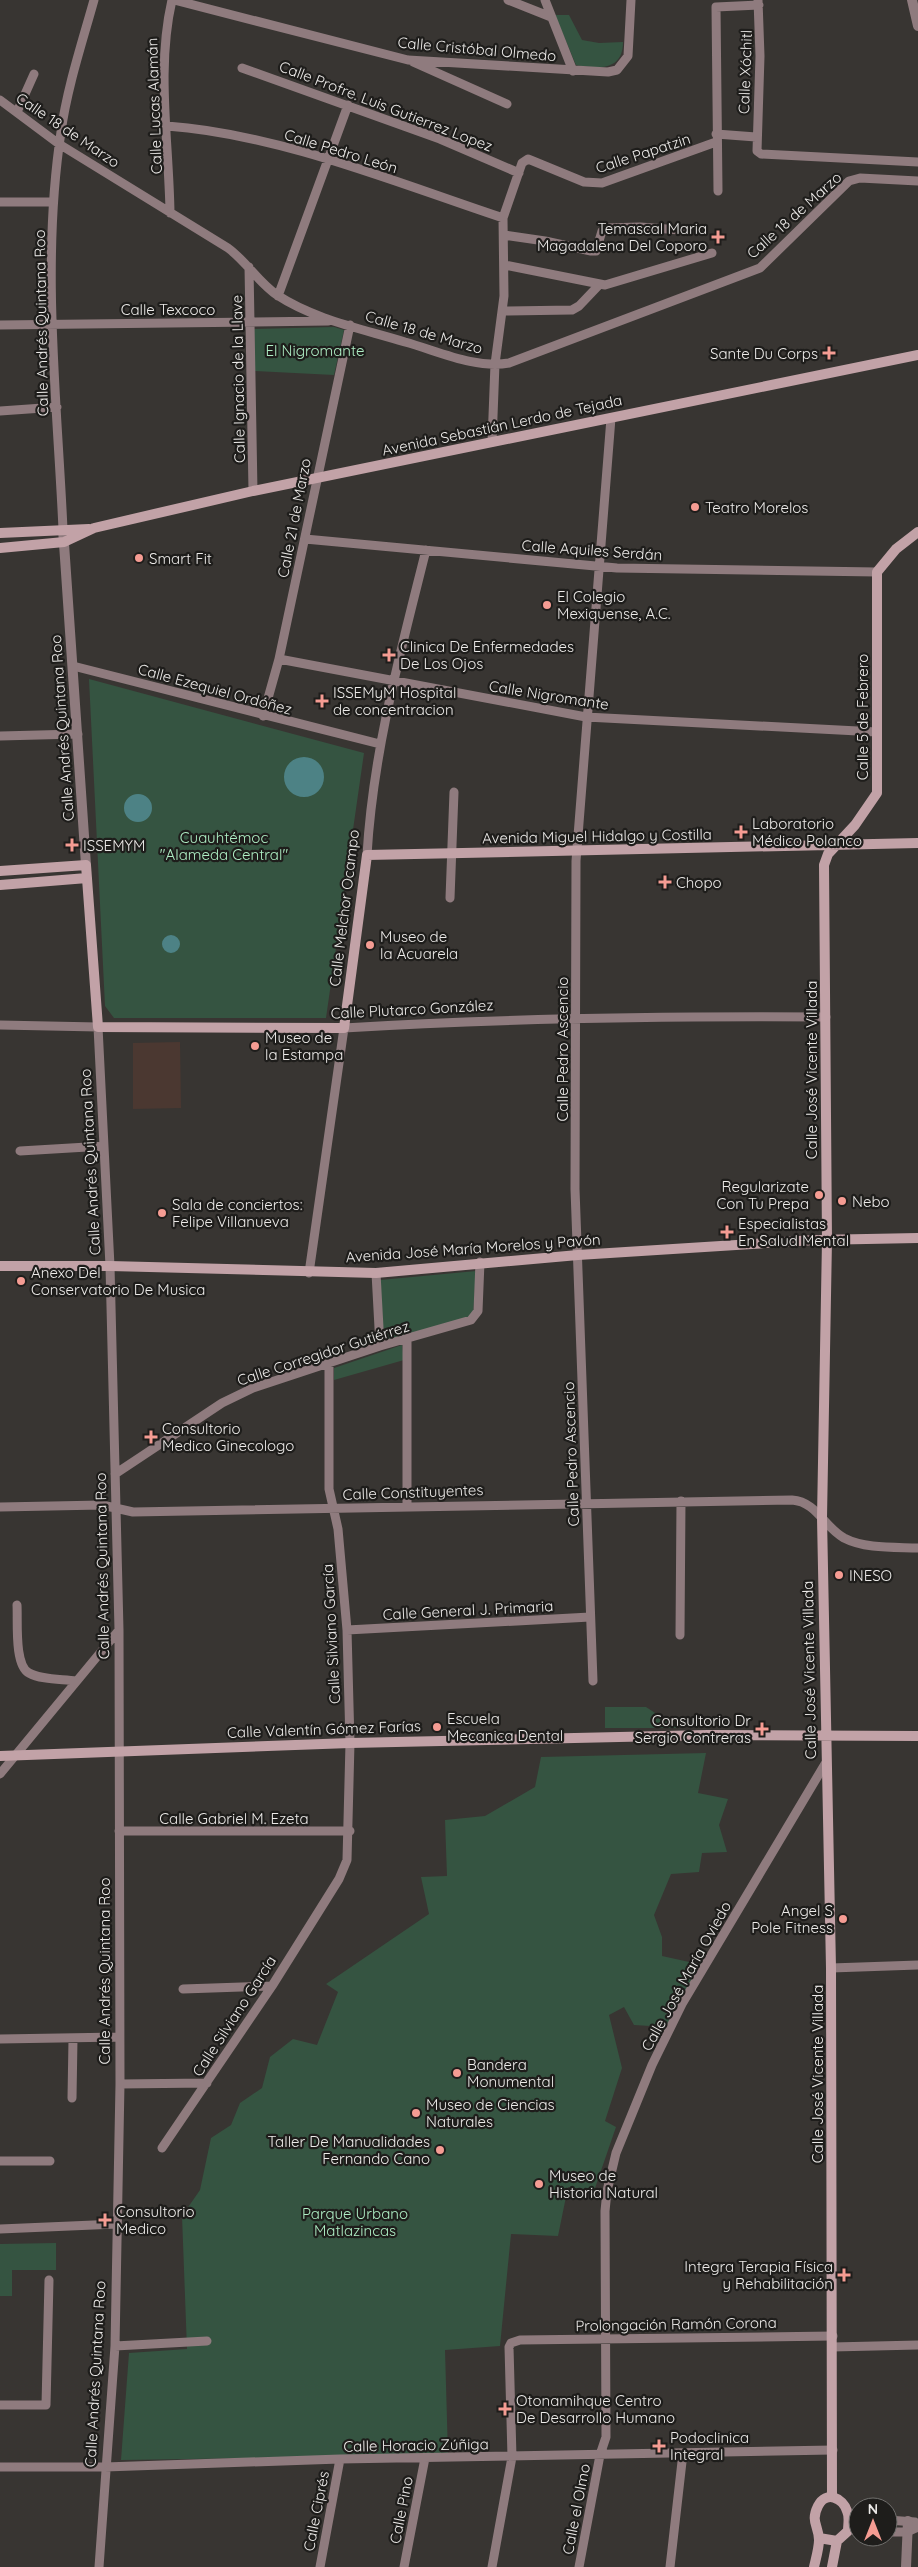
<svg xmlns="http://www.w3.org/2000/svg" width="918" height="2567" viewBox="0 0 918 2567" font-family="Quicksand,sans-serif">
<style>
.commercial{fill:#4b3831}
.green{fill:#355441}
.water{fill:#4d8285}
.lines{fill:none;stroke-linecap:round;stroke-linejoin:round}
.minor{stroke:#8f7b7e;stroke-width:9}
.tertiary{stroke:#8f7b7e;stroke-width:10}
.secondary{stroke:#c2a2a7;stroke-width:10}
.poi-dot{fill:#f59c93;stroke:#1e1d1b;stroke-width:2}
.labels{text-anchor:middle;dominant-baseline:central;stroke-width:4.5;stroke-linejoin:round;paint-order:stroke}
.street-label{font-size:15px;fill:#eceae8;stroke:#1e1d1b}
.poi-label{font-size:15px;fill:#eceae8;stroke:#1e1d1b;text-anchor:start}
.park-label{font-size:15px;fill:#aeeec4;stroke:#1e1d1b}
</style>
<rect width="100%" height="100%" fill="#383532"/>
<path class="commercial" d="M180 1042 181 1108 133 1109V1043Z"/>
<path class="green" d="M555 15H569L582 40 599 43 623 42C623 71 598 69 576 65Z
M334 327 344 330 334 375 255 371 254 329Z
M89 679 364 753 326 1018H114L105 1006Z
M476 1271 473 1316 384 1341 380 1280Z
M402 1345 404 1360 334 1380V1368Z
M605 1707H646L678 1728H605Z
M706 1753 698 1793 728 1799 719 1825 727 1852 702 1853 699 1872 671 1874 654 1915 662 1937V1956L703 1965 667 2027 634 2025 624 2007 609 2015 622 2068 605 2121 616 2127 594 2191 568 2187 558 2236 511 2234 500 2346 445 2350 448 2455 121 2460 129 2353 187 2349 182 2216 200 2190 211 2138 231 2125 240 2103 262 2088 270 2057 293 2039 317 2045 338 1992 326 1984 429 1914 421 1877 447 1876 445 1820 485 1816 535 1787 541 1757Z
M56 2243V2270H12V2296H0V2244Z"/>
<path class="water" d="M284 777a20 20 0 1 1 40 0a20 20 0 1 1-40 0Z
M124 808a14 14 0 1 1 28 0a14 14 0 1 1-28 0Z
M162 944a9 9 0 1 1 18 0a9 9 0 1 1-18 0Z"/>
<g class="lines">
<path class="minor" d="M174 0 408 60 608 72 617 70 628 56 631 0
M508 0 551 17
M545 0 573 71
M758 0 760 56 757 151 761 154 918 162
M413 62 507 104
M242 68 440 139 519 173
M0 100 59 144 228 248C247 262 258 282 277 295 315 320 363 329 405 342 438 351 475 369 509 363L760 268 849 181 860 178 918 181
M17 112 34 74
M167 126C279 134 397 183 503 218
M716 134 756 137
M718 191 716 7 759 5
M0 202H53
M170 213C169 142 156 69 172 0
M504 235 545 241 591 251H596L602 231 606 228 640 227 680 230
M505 265 605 285 712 253
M249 267 253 491
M278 296 348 105
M502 311 572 310 579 306 599 285
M0 325 328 321
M0 411 57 407
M492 442 495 364 504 296 503 218 522 163 528 159 533 161 584 182 602 183 716 142
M63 529C57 398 41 263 61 132 67 88 82 43 94 0
M305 539 617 568 877 572
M279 659 586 717 877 732
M73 666 380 744
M263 716 279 659 350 325
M0 736 78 734
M367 855C373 751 401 650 426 550
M450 898 454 792
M0 1025 98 1027 110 1266 119 1630 120 2084 115 2346 99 2567
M20 1151 104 1146
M309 1273 344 1028C505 1018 665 1016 826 1017
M376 1273 380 1346
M115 1474 222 1403 253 1388 380 1346 471 1320 478 1311 480 1262
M407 1506V1338
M0 1507 102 1505 133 1512 792 1500C817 1502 823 1526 844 1538 865 1549 895 1547 918 1548
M17 1605C18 1621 14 1665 29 1673 41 1680 62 1679 76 1681
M347 1630 590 1617
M680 1635 681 1501
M593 1681 575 1189 576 861 611 418
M0 1774 119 1630
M119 1831H350
M831 1968 918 1965
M183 1989 272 1986
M0 2039 119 2037
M120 2084 207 2083
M72 2098 73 2039
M162 2148 272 1986 339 1879 347 1860 350 1743 347 1630 338 1529 329 1489V1364
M0 2161H50
M0 2229 117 2224
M115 2346 207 2341
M832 2347 918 2345
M0 2405H46L49 2280
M0 2467H105L340 2459 833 2450
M849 2518 858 2519
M888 2520 915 2522
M888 2532H907L918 2527
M320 2567 340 2459
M404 2567 425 2458
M492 2567 512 2457 509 2347 511 2343 520 2340 833 2336
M579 2567 600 2455 606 2437 605 2211 607 2191 616 2153 652 2065 682 2004 825 1764
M670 2567 683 2453"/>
<path class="tertiary" d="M912 0 918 26
M63 529 86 865
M906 2567 908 2521"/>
<path class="secondary" d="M0 533 89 529
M0 548 64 542 94 528 253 491 918 355
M0 871 86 865 98 1027 344 1028 367 855 918 843
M0 885 87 878
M0 1266H110L376 1273 578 1255 815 1240 918 1238
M0 1756 350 1743 708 1735 918 1736
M832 2496 831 1968 822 1518 827 1240 824 865 828 854 855 825 877 793V572L896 549 918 532
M814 2567C816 2558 819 2548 819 2540 819 2526 810 2522 818 2506 826 2490 843 2498 847 2511 850 2517 848 2524 848 2531L837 2541 819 2538
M832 2567 837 2541"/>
</g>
<g class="poi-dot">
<path d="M715.5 229.5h5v5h5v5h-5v5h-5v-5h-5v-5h5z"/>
<path d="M826.5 345.5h5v5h5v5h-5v5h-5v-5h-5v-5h5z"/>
<circle cx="695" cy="507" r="5"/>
<circle cx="139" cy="558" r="5"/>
<circle cx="547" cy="605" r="5"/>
<path d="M386.5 647.5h5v5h5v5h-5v5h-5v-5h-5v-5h5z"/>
<path d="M319.5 693.5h5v5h5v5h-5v5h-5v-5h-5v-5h5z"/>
<path d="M738.5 824.5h5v5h5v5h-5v5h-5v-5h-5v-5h5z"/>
<path d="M69.5 837.5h5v5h5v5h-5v5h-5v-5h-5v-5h5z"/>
<path d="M662.5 874.5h5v5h5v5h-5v5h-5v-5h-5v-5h5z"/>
<circle cx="370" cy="945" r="5"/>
<circle cx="255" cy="1046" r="5"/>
<circle cx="819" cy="1195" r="5"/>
<circle cx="842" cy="1201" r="5"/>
<circle cx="162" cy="1213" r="5"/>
<path d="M724.5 1224.5h5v5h5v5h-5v5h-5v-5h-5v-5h5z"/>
<circle cx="21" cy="1281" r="5"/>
<path d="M148.5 1429.5h5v5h5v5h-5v5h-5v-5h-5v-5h5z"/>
<circle cx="839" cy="1575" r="5"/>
<circle cx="437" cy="1727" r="5"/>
<path d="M759.5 1721.5h5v5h5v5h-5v5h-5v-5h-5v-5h5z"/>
<circle cx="843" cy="1919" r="5"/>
<circle cx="457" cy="2073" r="5"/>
<circle cx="416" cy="2113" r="5"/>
<circle cx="440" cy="2150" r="5"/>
<circle cx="539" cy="2184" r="5"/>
<path d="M102.5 2212.5h5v5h5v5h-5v5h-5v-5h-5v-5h5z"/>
<path d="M841.5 2267.5h5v5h5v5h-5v5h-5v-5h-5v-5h5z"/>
<path d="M502.5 2401.5h5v5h5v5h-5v5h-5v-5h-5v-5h5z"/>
<path d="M656.5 2438.5h5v5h5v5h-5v5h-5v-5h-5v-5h5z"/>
</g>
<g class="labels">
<g class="street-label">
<text transform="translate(477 49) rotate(5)">Calle Cristóbal Olmedo</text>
<text transform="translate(745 72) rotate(-88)">Calle Xóchitl</text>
<text transform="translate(154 106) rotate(-92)">Calle Lucas Alamán</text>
<text transform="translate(386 106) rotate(21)">Calle Profre. Luis Gutierrez Lopez</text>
<text transform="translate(68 130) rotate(34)">Calle 18 de Marzo</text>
<text transform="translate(341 151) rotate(17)">Calle Pedro León</text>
<text transform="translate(643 153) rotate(-18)">Calle Papatzin</text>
<text transform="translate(794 215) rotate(-42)">Calle 18 de Marzo</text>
<text x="168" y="309">Calle Texcoco</text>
<text transform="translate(41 323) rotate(-91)">Calle Andrés Quintana Roo</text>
<text transform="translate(424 332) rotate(16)">Calle 18 de Marzo</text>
<text transform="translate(238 379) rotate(-91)">Calle Ignacio de la Llave</text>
<text transform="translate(502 425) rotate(-12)">Avenida Sebastián Lerdo de Tejada</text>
<text transform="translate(294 518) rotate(-79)">Calle 21 de Marzo</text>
<text transform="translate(592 550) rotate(4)">Calle Aquiles Serdán</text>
<text transform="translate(215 689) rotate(15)">Calle Ezequiel Ordóñez</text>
<text transform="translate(549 695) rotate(9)">Calle Nigromante</text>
<text transform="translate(862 717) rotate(-90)">Calle 5 de Febrero</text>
<text transform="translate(62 728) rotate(-94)">Calle Andrés Quintana Roo</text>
<text transform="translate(597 836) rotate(-1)">Avenida Miguel Hidalgo y Costilla</text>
<text transform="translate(344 908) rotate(-83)">Calle Melchor Ocampo</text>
<text transform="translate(412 1009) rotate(-3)">Calle Plutarco González</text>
<text transform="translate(562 1049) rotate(-90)">Calle Pedro Ascencio</text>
<text transform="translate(811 1070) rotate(-90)">Calle José Vicente Villada</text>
<text transform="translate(90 1162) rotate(-93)">Calle Andrés Quintana Roo</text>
<text transform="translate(473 1248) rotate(-4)">Avenida José María Morelos y Pavón</text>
<text transform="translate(323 1353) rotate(-18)">Calle Corregidor Gutiérrez</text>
<text transform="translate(571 1454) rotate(-92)">Calle Pedro Ascencio</text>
<text transform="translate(413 1492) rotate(-2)">Calle Constituyentes</text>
<text transform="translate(102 1566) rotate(-91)">Calle Andrés Quintana Roo</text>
<text transform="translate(468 1610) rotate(-3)">Calle General J. Primaria</text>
<text transform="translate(331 1634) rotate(-93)">Calle Silviano García</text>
<text transform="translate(809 1670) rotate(-91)">Calle José Vicente Villada</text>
<text transform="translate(324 1729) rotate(-2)">Calle Valentín Gómez Farías</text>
<text x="234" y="1818">Calle Gabriel M. Ezeta</text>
<text transform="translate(104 1971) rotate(-90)">Calle Andrés Quintana Roo</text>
<text transform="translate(686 1976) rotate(-61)">Calle José María Oviedo</text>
<text transform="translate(234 2016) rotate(-57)">Calle Silviano García</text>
<text transform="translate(817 2074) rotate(-90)">Calle José Vicente Villada</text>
<text transform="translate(676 2324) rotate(-1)">Prolongación Ramón Corona</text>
<text transform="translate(95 2374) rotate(-87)">Calle Andrés Quintana Roo</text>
<text transform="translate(416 2445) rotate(-1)">Calle Horacio Zúñiga</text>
<text transform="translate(576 2509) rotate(-79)">Calle el Olmo</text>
<text transform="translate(401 2510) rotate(-79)">Calle Pino</text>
<text transform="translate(316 2511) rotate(-79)">Calle Ciprés</text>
</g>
<g class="poi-label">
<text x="707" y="228" text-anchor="end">Temascal Maria<tspan x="707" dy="17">Magadalena Del Coporo</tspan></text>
<text x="818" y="353" text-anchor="end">Sante Du Corps</text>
<text x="705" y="507">Teatro Morelos</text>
<text x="149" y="558">Smart Fit</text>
<text x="557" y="596">El Colegio<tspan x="557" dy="17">Mexiquense, A.C.</tspan></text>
<text x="400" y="646">Clinica De Enfermedades<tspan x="400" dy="17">De Los Ojos</tspan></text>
<text x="333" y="692">ISSEMyM Hospital<tspan x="333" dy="17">de concentracion</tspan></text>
<text x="752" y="823">Laboratorio<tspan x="752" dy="17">Médico Polanco</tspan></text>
<text x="83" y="845">ISSEMYM</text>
<text x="676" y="882">Chopo</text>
<text x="380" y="936">Museo de<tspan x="380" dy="17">la Acuarela</tspan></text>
<text x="265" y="1037">Museo de<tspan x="265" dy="17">la Estampa</tspan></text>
<text x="809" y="1186" text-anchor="end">Regularizate<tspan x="809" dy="17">Con Tu Prepa</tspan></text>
<text x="852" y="1201">Nebo</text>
<text x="172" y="1204">Sala de conciertos:<tspan x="172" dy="17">Felipe Villanueva</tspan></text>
<text x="738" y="1223">Especialistas<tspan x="738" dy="17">En Salud Mental</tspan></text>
<text x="31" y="1272">Anexo Del<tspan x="31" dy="17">Conservatorio De Musica</tspan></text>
<text x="162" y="1428">Consultorio<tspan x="162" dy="17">Medico Ginecologo</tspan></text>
<text x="849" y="1575">INESO</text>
<text x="447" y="1718">Escuela<tspan x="447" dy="17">Mecanica Dental</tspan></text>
<text x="751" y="1720" text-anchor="end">Consultorio Dr<tspan x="751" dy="17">Sergio Contreras</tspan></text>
<text x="833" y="1910" text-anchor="end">Angel S<tspan x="833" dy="17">Pole Fitness</tspan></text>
<text x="467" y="2064">Bandera<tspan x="467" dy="17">Monumental</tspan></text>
<text x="426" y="2104">Museo de Ciencias<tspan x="426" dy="17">Naturales</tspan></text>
<text x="430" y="2141" text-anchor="end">Taller De Manualidades<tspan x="430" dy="17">Fernando Cano</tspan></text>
<text x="549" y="2175">Museo de<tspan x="549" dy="17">Historia Natural</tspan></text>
<text x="116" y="2211">Consultorio<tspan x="116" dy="17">Medico</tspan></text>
<text x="833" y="2266" text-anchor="end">Integra Terapia Física<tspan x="833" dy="17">y Rehabilitación</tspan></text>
<text x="516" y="2400">Otonamihque Centro<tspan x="516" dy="17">De Desarrollo Humano</tspan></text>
<text x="670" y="2437">Podoclinica<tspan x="670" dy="17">Integral</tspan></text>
</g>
<g class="park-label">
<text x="315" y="350">El Nigromante</text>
<text x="224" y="837">Cuauhtémoc<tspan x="224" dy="17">"Alameda Central"</tspan></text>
<text x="355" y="2213">Parque Urbano<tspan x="355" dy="17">Matlazincas</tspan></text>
</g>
</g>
<g transform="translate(873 2522)"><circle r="24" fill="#1e1d1b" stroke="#706f6d"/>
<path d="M0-4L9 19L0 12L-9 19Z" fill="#f59c93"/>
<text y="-8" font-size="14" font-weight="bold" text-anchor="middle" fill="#eceae8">N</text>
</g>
</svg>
